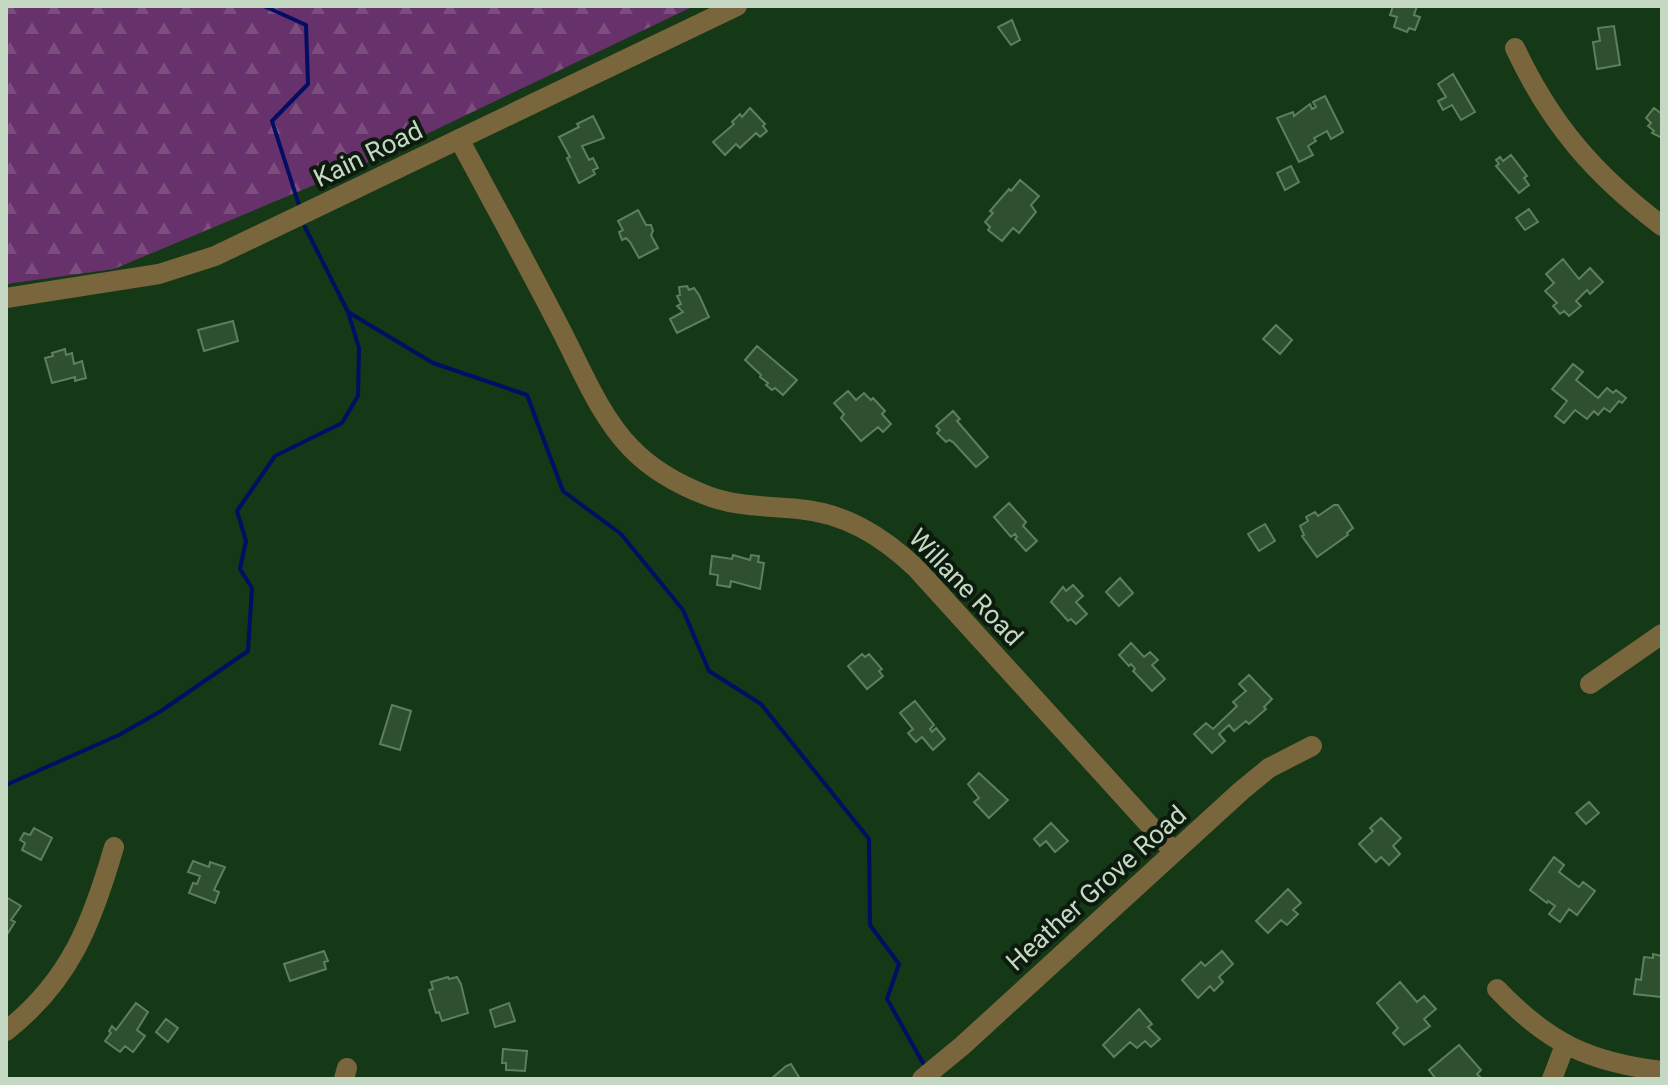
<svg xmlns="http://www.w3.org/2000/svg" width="1668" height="1085" viewBox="0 0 1668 1085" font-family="Roboto,sans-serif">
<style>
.forest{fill:url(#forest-firs)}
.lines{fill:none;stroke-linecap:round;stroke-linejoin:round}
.stream{stroke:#020e63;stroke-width:4}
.building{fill:#2e502f;stroke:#5c805c;stroke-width:2}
.minor{stroke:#7a663c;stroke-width:20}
.labels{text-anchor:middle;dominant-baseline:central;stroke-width:8;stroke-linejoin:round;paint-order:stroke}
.street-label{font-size:26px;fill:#c4d8c4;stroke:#0c1b0d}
</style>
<defs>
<pattern id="forest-firs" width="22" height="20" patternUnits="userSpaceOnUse" patternTransform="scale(2)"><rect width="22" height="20" fill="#67316b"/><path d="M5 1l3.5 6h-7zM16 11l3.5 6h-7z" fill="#7b4e7e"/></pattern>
</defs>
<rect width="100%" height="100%" fill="#153817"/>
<path class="forest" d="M6 6H694L362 165 114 269 6 284Z"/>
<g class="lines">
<path class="stream" d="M264 6 306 25 308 84 272 121 299 205
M348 312 433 363 527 395 563 491 621 534 683 610 709 671 761 704 869 839 870 925 899 964 887 999 923 1063
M6 785 119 735 161 711 248 651 252 588 240 569 246 541 237 511 275 456 342 423 358 396 359 348 348 312 305 227"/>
</g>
<path class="building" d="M1393 6H1417L1414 15 1420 17 1415 30 1409 28 1407 32 1394 27 1397 17 1390 15Z
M1012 20 1020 40 1011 45 998 27Z
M1614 26 1620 65 1597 69 1593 42 1600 41 1598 28Z
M1453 74 1475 112 1461 120 1452 105 1443 110 1438 101 1446 97 1438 84Z
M1325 96 1343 132 1331 139 1327 131 1314 138 1316 141 1308 146 1313 155 1299 162 1277 118 1293 112 1294 116 1310 104 1312 109 1316 107 1313 102Z
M750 108 765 124 763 126 767 131 760 137 756 133 740 148 736 144 725 155 713 142 734 124 732 122 740 114 742 117Z
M1654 108 1662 114V138L1652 133 1654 131 1648 126 1651 123 1646 118Z
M593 116 604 138 582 146 589 160 593 158 598 168 593 170 595 174 579 183 567 158 570 157 559 137 579 127 577 124Z
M1511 155 1527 176 1524 178 1529 185 1519 193 1496 166 1499 164 1496 160 1500 157 1503 161Z
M1291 166 1299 182 1285 190 1277 173Z
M1020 180 1039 196 1031 205 1036 212 1019 233 1013 228 1002 241 988 230 990 227 985 222 993 213 990 211 1009 189 1011 191Z
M1529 209 1538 222 1525 230 1516 218Z
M638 210 646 225H651L653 231 651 235 658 248 639 258 630 242 626 238 622 240 619 232 623 230 618 221Z
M1563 259 1579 279 1590 268 1603 282 1590 294 1587 290 1576 301 1581 306 1569 316 1564 311 1560 314 1553 306 1557 303 1545 291 1554 283 1546 274Z
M687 286 689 290 694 288 699 295 709 317 677 333 670 319 683 312 677 306 681 304 677 296 680 295 679 287Z
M233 321 238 341 204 351 198 330Z
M1276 325 1292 340 1280 354 1263 339Z
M757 346 797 380 783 395 775 388 772 390 766 385 768 383 760 377 761 375 745 360Z
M65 349 66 355 72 353 74 364 82 361 86 378 75 381V377L52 383 45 358 53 356 52 353Z
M1573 364 1583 372 1576 380 1598 398 1607 388 1613 393 1616 390 1626 398 1622 403 1619 401 1610 412 1604 408 1598 415 1594 411 1587 419 1575 410 1564 423 1555 416 1567 401 1552 389Z
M848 391 856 400 864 393 871 400 873 398 885 411 882 414 891 424 883 432 878 427 861 441 841 418 844 414 834 403Z
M953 411 960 419 957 421 988 457 976 467 953 442 949 440 946 442 937 433 940 430 936 426Z
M1009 503 1026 522 1023 526 1037 541 1026 551 1015 539 1017 537 1015 534 1011 537 994 517Z
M1334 505H1338L1353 528 1347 533 1348 535 1317 557 1302 536 1304 535 1300 526 1308 521 1306 517 1315 512 1318 516Z
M1265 524 1275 541 1259 551 1248 534Z
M733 555 750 560 751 555 759 556 758 562 764 563 760 589 731 581 730 587 717 585 718 575 710 574 712 556 732 559Z
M1120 578 1133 593 1119 606 1106 592Z
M1073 585 1083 596 1076 602 1087 614 1076 624 1071 619 1068 621 1051 602 1063 587 1066 591Z
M1131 643 1144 657 1150 652 1158 660 1152 665 1165 679 1152 691 1133 671 1135 669 1131 664 1129 666 1119 655Z
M862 654 865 657 869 654 882 669 879 671 883 676 867 689 848 666Z
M1249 675 1272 699 1264 707 1266 709 1249 724 1246 721 1234 731 1229 725 1219 734 1225 741 1212 753 1194 734 1206 723 1213 729 1237 706 1233 702 1246 691 1239 684Z
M915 701 934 725 930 729 932 732 936 728 945 739 933 750 922 737 916 742 908 733 913 729 900 713Z
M392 705 411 711 400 750 380 744Z
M979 773 1008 800 989 818 974 802 979 798 968 784Z
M1589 802 1599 813 1586 824 1576 813Z
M1381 818 1401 838 1393 846 1400 854 1389 865 1381 857 1376 862 1359 844 1373 831 1370 828Z
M1051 823 1068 841 1055 852 1046 841 1040 846 1034 839Z
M34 828 52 838 41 860 22 850 25 843 20 840 24 833 30 835Z
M1554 857 1564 865 1559 872 1579 887 1583 882 1595 891 1577 915 1569 909 1560 922 1549 914 1555 906 1548 901 1547 903 1530 890Z
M193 861 209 867 210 862 225 867 214 890 219 892 215 903 189 893 193 883 197 884 200 876 188 872Z
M1288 889 1301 903 1293 910 1298 914 1287 925 1281 920 1268 933 1256 921Z
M6 897 21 906 11 920 15 922 6 936Z
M324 951 328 961 324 962 326 969 290 981 284 964Z
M1222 951 1233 964 1219 977 1223 982 1214 991 1210 986 1198 998 1182 980 1201 962 1205 966Z
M1653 954 1662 956V1002L1661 997 1634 994 1636 979 1641 980 1644 957 1653 958Z
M448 977 449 979 457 977 461 984 468 1013 442 1021 439 1012 436 1013 429 990 433 989 431 982Z
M1400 982 1417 1002 1424 996 1436 1009 1424 1019 1430 1026 1404 1045 1393 1033 1398 1028 1377 1003Z
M136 1003 148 1012 137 1030 145 1036 133 1052 125 1046 120 1052 105 1041 111 1033 109 1031 112 1026 116 1030Z
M509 1003 515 1021 495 1027 490 1010Z
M1139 1009 1152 1024 1148 1027 1160 1039 1151 1047 1145 1041 1137 1048 1130 1042 1114 1057 1103 1045Z
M166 1019 178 1028 168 1042 156 1032Z
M1459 1045 1481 1070 1477 1074 1482 1079H1436L1429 1070Z
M503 1049 527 1051 525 1071 506 1070V1063H502Z
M791 1064 800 1079H771L786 1066Z"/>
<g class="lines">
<path class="minor" d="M1515 48C1551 125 1595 175 1662 226
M459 139C493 202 527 264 560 328 581 368 599 415 631 448 653 471 679 485 708 496 738 507 767 506 798 509 845 513 882 536 916 568L1174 852
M6 298 159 274 215 256 737 6
M1590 684 1662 634
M1497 989C1548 1043 1589 1062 1662 1071
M6 1031C70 981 92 923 114 847
M344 1079 347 1068
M922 1079 962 1046 1241 791 1269 768 1312 746
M1552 1079 1565 1045"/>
</g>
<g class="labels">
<g class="street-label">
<text transform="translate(368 154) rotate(-26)">Kain Road</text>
<text transform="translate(966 587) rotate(46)">Willane Road</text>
<text transform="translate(1096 888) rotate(-42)">Heather Grove Road</text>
</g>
</g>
<rect width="1668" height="1085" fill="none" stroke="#c4d8c4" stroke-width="16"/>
</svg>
